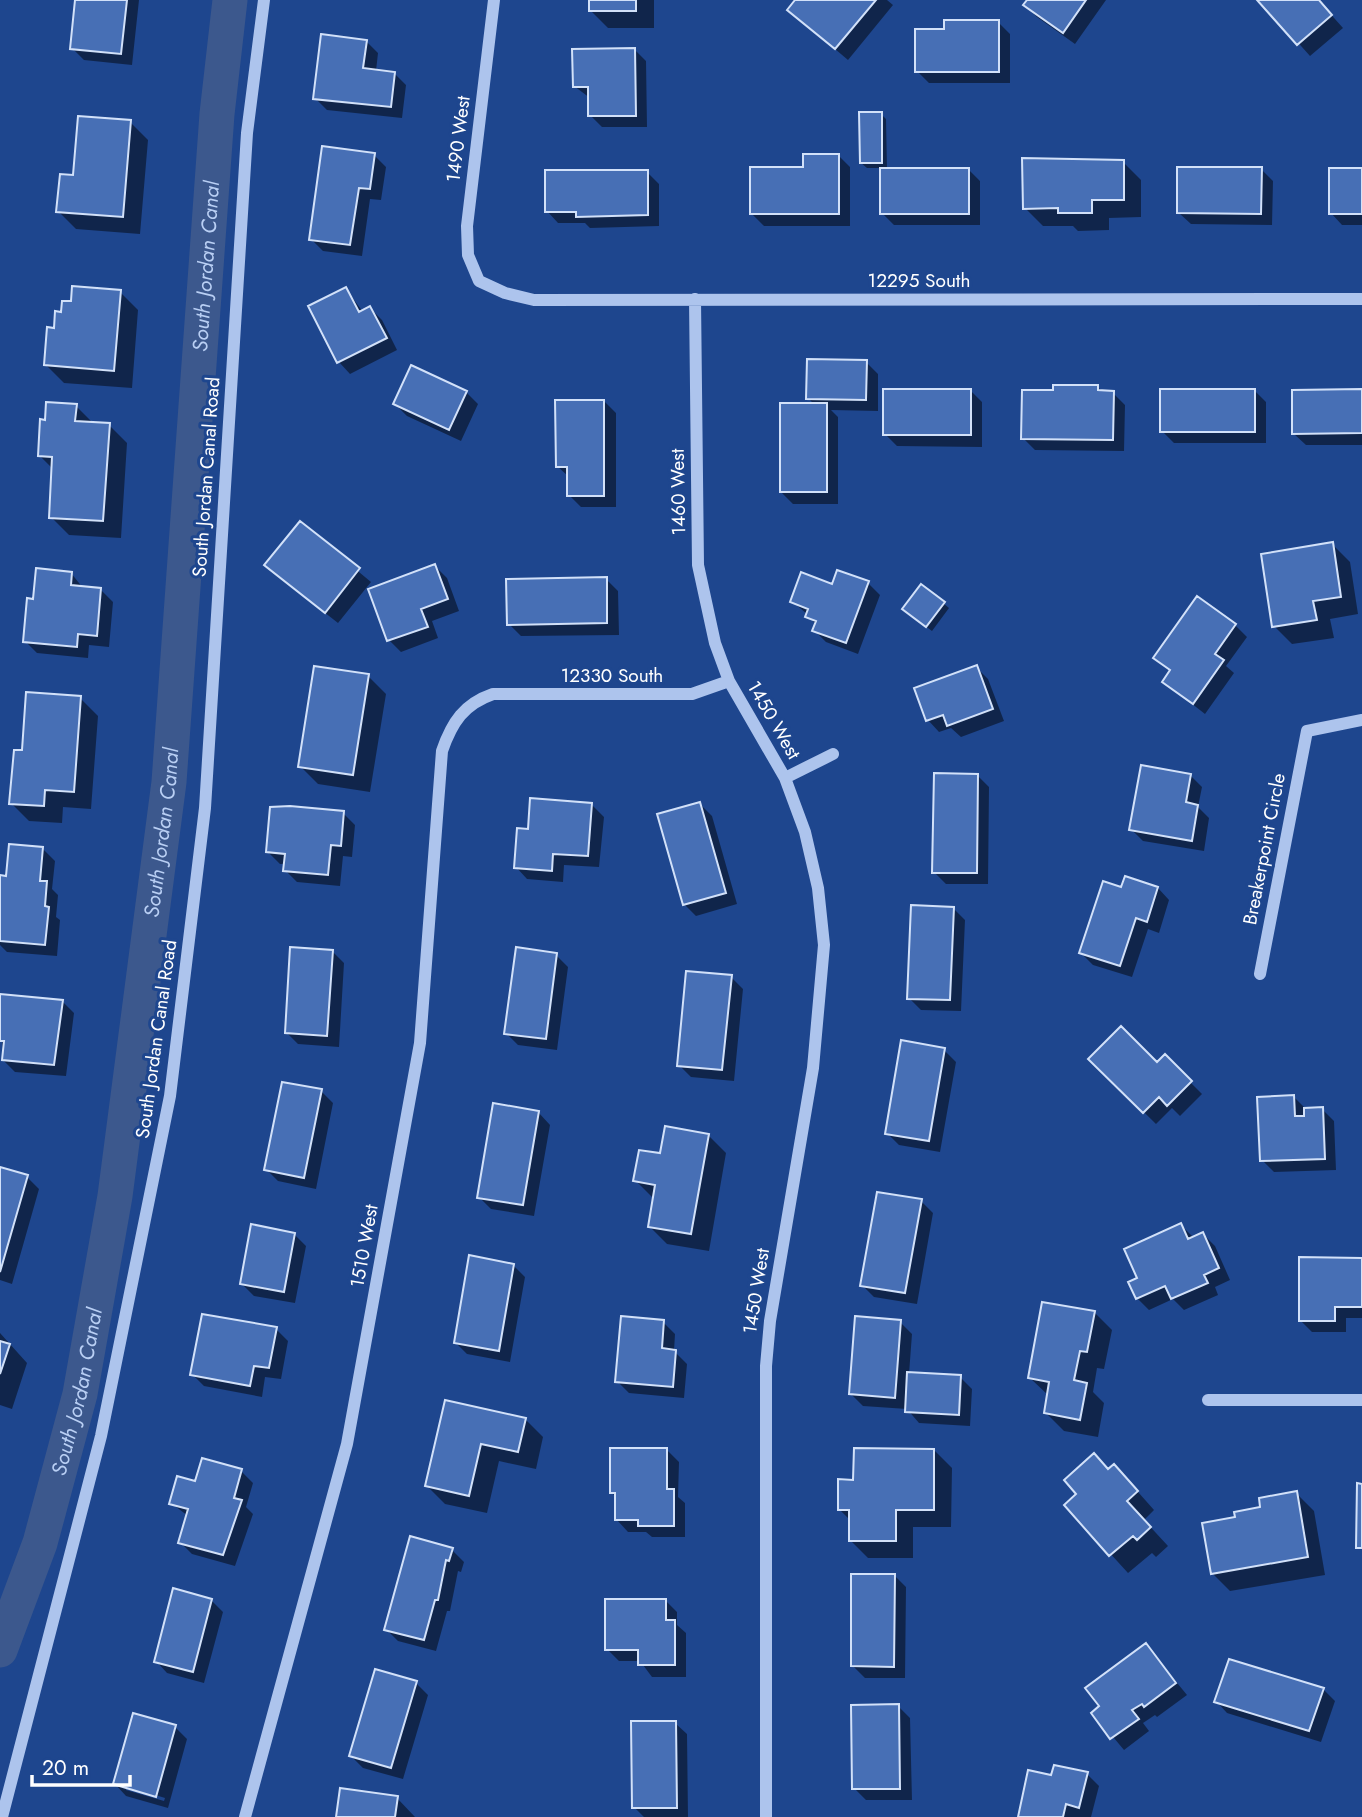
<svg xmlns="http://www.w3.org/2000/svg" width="1362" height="1817" viewBox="0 0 1362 1817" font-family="Jost,sans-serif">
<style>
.shadow{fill:#0007;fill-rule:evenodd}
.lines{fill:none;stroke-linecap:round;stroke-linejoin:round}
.canal{stroke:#3c588d;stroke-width:35}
.building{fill:#476fb5;stroke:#d2e1f9;stroke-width:2}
.minor{stroke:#adc4ed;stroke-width:12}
.labels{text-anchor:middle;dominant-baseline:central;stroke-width:6;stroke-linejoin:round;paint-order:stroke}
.street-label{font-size:19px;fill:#fff;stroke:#1e468e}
.water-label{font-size:21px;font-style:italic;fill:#b9cff4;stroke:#1e468e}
</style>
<rect width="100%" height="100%" fill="#1e468e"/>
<path class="shadow" d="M77 0H139L132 65 84 60 72 48Z
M590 0H654V28H608L590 10Z
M797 0H887L893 5 848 60 789 10Z
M1029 0H1106L1075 44 1037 17 1025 5Z
M1260 0H1318L1343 28 1310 56Z
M998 22 1010 34V83H929L917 71 946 31Z
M366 41 378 53 376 71 394 73 406 85 402 118 327 110 315 98Z
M634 49 646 61 647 127H602L590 115V98L574 86Z
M881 114 886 119 887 169H968L980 181V225H894L882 213V168H867L861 163Z
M130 122 148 140 140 234 76 229 58 211Z
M374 155 386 167 381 200 370 199 362 256 323 251 311 239Z
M838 155 850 167V226H764L752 214 805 169Z
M1123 162 1141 180V217L1109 218V230L1078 231 1073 226H1043L1025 208Z
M1261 169 1273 181 1272 225 1191 224 1179 213Z
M1362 170V225H1342L1331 213Z
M647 172 659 184V226L590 228 585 223H558L547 211Z
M346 289 363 312 370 308 382 320 397 350 350 374 339 362Z
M120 292 138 310 132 388 64 383 46 365 62 313Z
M866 362 878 374V411L831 410 838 417V504H793L781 492 815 405 808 398Z
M1098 387 1103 392 1113 393 1125 405 1124 451 1035 450 1023 438Z
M970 390 982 402V447L897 446 885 434Z
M1254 390 1266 402V443H1174L1162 431Z
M1362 391V445H1306L1294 434Z
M466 392 478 404 461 441 407 416 395 404Z
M604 401 616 413V507H581L569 495V477L557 466Z
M76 406 94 424 109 425 127 443 121 538 69 535 51 517 53 469 39 455 46 422Z
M300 523 371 582 338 623 278 576Z
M1332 544 1350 562 1358 614 1330 619 1334 638 1292 644 1274 626Z
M435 566 447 578 459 611 432 621 438 638 401 652 389 640Z
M71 573 83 588 101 590 113 602 109 647 89 645 88 658 37 653 25 641 35 601Z
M606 579 618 591 619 635 521 636 509 624Z
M868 583 880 595 858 654 826 642 814 630 816 625 808 615 792 601 833 586Z
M943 603 949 608 932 631 909 614Z
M1235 625 1247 637 1226 666 1234 673 1205 714 1164 682 1171 672 1155 658Z
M976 667 988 679 1004 721 961 737 951 728 939 732 928 720Z
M368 676 386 694 370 792 318 784 300 766Z
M80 698 98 716 91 809 63 807 62 823 29 821 11 803Z
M977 775 989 787 988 884H946L934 872Z
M1190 775 1202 787 1198 807 1209 818 1204 851 1143 841 1131 829Z
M700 804 712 816 737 904 696 916 684 904Z
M592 805 604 817 599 867 564 865 563 882 527 879 516 867Z
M343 813 355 825 352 857 343 856 340 886 297 882 285 870 286 864H280L268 852Z
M43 849 55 861 52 889 58 895 56 917 60 920 57 956 7 952 0 945V884Z
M1158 888 1169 900 1159 933 1148 929 1132 977 1093 965 1081 953 1122 889Z
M953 908 965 920 961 1011 921 1010 909 998Z
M332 951 344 963 339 1047 298 1044 286 1032Z
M556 955 568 967 557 1050 518 1045 506 1033Z
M731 977 743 989 734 1081 691 1077 679 1065Z
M0 996 62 1001 74 1013 66 1076 15 1072 3 1060Z
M944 1050 956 1062 940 1152 899 1145 887 1133Z
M1165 1057 1202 1094 1180 1116 1172 1108 1156 1124 1090 1059 1157 1064Z
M321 1091 333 1103 316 1189 278 1181 266 1169Z
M1294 1097 1306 1109H1322L1334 1121 1336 1170 1274 1172 1262 1160Z
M539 1113 550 1125 534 1216 491 1209 479 1197Z
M708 1135 726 1153 709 1251 667 1244 649 1226 654 1199 635 1180 661 1155Z
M0 1169 27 1177 39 1189 12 1284 0 1280Z
M921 1201 933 1213 917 1304 874 1297 862 1285Z
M1181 1225 1194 1238 1203 1234 1215 1246 1230 1280 1215 1287 1218 1295 1184 1310 1173 1299 1149 1310 1137 1298 1139 1279Z
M294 1234 306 1246 295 1303 254 1296 242 1284Z
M1362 1259V1318H1346V1332H1312L1300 1320Z
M513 1265 525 1277 510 1362 467 1354 455 1342Z
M1094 1312 1112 1330 1104 1369 1097 1368 1093 1392 1104 1403 1098 1437 1064 1431 1046 1413 1049 1396 1030 1378Z
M663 1322 675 1334 674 1351 687 1364 684 1398 629 1393 617 1381Z
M900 1322 912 1334 909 1374 960 1377 972 1389 970 1426 919 1423 907 1409 863 1406 851 1394Z
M276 1329 288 1341 281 1379 265 1377 262 1397 204 1386 192 1374Z
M0 1333 27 1363 12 1409 0 1405Z
M446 1402 525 1419 543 1437 536 1469 499 1461 487 1513 445 1504 427 1486Z
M667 1450 679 1462 678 1497 685 1503V1537H652L646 1532H628L617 1520V1498L612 1493Z
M934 1450 952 1468 951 1527H913V1558H868L850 1540V1520L839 1509 855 1481Z
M241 1471 253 1483 246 1507 253 1514 235 1566 192 1554 180 1542 188 1516 171 1503 197 1483Z
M1131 1484 1154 1510 1144 1520 1168 1546 1156 1557 1152 1553 1128 1573 1066 1505Z
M1296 1493 1314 1511 1325 1575 1230 1591 1212 1573 1237 1518Z
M452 1550 464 1562 461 1572 458 1571 450 1611H447L436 1651 398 1641 386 1629Z
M894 1575 906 1587 905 1678H865L853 1666Z
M211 1600 223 1612 204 1683 167 1673 156 1661Z
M665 1600 677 1612V1625L686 1633V1677H652L640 1661H619L607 1649Z
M1146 1645 1187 1695 1157 1717 1155 1715 1143 1723 1149 1731 1124 1750 1093 1713 1101 1706Z
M416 1683 428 1695 403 1779 363 1768 351 1756Z
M1323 1689 1335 1701 1321 1742 1227 1713 1216 1701Z
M898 1706 910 1718 912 1800H866L854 1788Z
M675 1723 687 1734 688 1817H644L634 1807Z
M175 1727 187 1739 168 1808 126 1796 115 1784ZM126 1786 165 1798 164 1801 126 1790Z
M1087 1774 1099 1786 1091 1817H1019L1052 1777Z
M397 1798 415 1817H338Z"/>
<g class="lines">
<path class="canal" id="s1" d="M0 1650 40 1543 80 1394 115 1196 169 782 217 114 230 0"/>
</g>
<path class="building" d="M75 0H127L121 54 70 49Z
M589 0H636V11H589Z
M795 0H876L835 49 787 10Z
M1027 0H1086L1063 33 1023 5Z
M1257 0H1319L1332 15 1297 45Z
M944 20H999V72H915V29H944Z
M321 34 367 40 363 68 395 72 391 107 313 99Z
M635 48 636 116H588V87H573L572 49Z
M859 112H882V163H860Z
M78 116 131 120 123 217 56 212 60 174 73 175Z
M322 146 375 153 370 189 359 188 350 245 309 240Z
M803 154H839V214H750V167H803Z
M1022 158 1124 160V200H1092V213H1058V208L1023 209Z
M1177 167H1262L1261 214 1177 213Z
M880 168H969V214H880Z
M1329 168H1362V214H1329Z
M545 170H648V215L576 217V212H545Z
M72 286 121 290 114 371 44 365 47 327 54 328 55 311 61 312 62 301H71Z
M346 287 359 312 370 306 387 338 337 363 308 306Z
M807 359 867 360 866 400 806 399Z
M411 365 467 391 449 430 393 404Z
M1053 385H1098V390L1114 391 1113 440 1021 439 1022 390H1053Z
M883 389H971V435H883Z
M1160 389H1255V432H1160Z
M1362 389V433L1292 434V390Z
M555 400H604V496H567V467H556Z
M46 402 77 404 75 421 110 423 103 521 49 518 52 457 38 456 40 419 45 420Z
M780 403H827V492H780Z
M300 521 360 568 325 613 264 565Z
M1333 542 1341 597 1313 601 1317 620 1272 627 1261 554Z
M435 564 448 599 421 609 428 627 387 641 368 589Z
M36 568 72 572 71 585 101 588 97 636 78 634 77 647 23 642 27 598 33 599Z
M837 570 869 581 846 643 812 631 816 621 805 617 808 609 790 602 801 572 832 584Z
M607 577V623L507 625 506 579Z
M921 584 945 602 926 627 902 609Z
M1197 596 1236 624 1215 654 1224 660 1193 704 1162 682 1170 670 1153 658Z
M977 665 993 709 947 726 943 715 926 721 914 688Z
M314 666 369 674 353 775 298 767Z
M26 692 81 696 74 792 45 790 44 806 9 804 14 750H22Z
M1141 765 1191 774 1186 802 1198 805 1192 841 1129 830Z
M934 773 978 774 977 873H932Z
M530 798 592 803 588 856 553 854 552 871 514 868 517 828 528 829Z
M700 802 726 893 683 905 657 814Z
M290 806 344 811 341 846 331 845 328 875 283 871 285 854 266 852 270 807Z
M9 844 43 847 40 881H47L45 906 49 907 45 945 0 941V875L6 876Z
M1125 876 1158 887 1147 922 1136 918 1120 966 1079 953 1103 881 1121 887Z
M911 905 954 907 950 1000 907 999Z
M290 947 333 950 327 1036 285 1033Z
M516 947 557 953 546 1039 504 1034Z
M686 971 732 975 722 1070 677 1066Z
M0 994 63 1000 54 1065 2 1060 4 1041H0Z
M1121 1026 1157 1062 1165 1054 1192 1081 1167 1106 1159 1097 1143 1113 1088 1059Z
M901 1040 945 1048 929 1141 885 1134Z
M282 1082 322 1089 304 1178 264 1170Z
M1294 1095 1295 1116H1304V1108L1323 1107 1325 1159 1260 1161 1257 1097Z
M493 1103 539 1111 523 1205 477 1198Z
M665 1126 709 1134 691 1234 648 1227 655 1185 633 1181 639 1150 660 1153Z
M0 1167 28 1175 0 1272Z
M877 1192 922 1199 905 1293 860 1286Z
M1181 1223 1188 1239 1203 1232 1219 1268 1204 1275 1208 1283 1171 1299 1165 1286 1136 1299 1128 1282 1137 1278 1124 1249Z
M251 1224 295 1233 284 1292 240 1284Z
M469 1255 514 1264 499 1351 454 1343Z
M1299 1257 1362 1258V1307H1335V1321H1299Z
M1042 1302 1095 1311 1087 1352 1080 1351 1074 1380 1087 1383 1080 1420 1044 1413 1049 1382 1028 1378Z
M202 1314 277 1327 269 1368 254 1366 250 1386 190 1375Z
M621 1316 664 1320 662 1348 676 1350 673 1387 615 1382Z
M855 1316 901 1320 895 1398 849 1394Z
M0 1341 10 1344 0 1374Z
M907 1372 961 1375 959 1415 905 1412Z
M445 1400 526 1418 518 1452 481 1444 469 1496 425 1486Z
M610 1448H667V1489H674V1526H638V1520H615V1493H610Z
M854 1448 934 1449V1510H896V1541H849V1510H838V1479L853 1480Z
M1094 1453 1108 1469 1114 1464 1138 1491 1127 1501 1151 1527 1137 1540 1133 1536 1109 1556 1064 1505 1076 1494 1064 1480Z
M202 1458 242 1469 234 1498 242 1500 223 1555 178 1543 188 1509 169 1504 177 1476 195 1481Z
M1357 1483 1362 1484V1548H1356Z
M1297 1491 1308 1557 1211 1574 1202 1523 1235 1517 1234 1512 1260 1507 1259 1498Z
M410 1536 453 1548 449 1561 446 1560 438 1600H435L424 1640 384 1630Z
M851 1574H895L894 1667 851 1666Z
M173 1588 212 1599 193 1672 154 1662Z
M605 1599H666V1620H675V1665H638V1650H605Z
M1146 1643 1176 1683 1144 1707 1142 1704 1132 1710 1139 1719 1110 1739 1091 1713 1099 1706 1085 1688Z
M1229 1659 1324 1688 1309 1731 1214 1702Z
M375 1669 417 1681 391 1768 349 1756Z
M899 1704 900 1789H852L851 1705Z
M133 1713 176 1725 156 1797 113 1784Z
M631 1721H676L677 1808H632Z
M1054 1765 1088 1772 1079 1808 1066 1804 1063 1817H1018L1028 1770 1051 1775Z
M340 1788 398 1796 395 1817H336Z"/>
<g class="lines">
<path class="minor" d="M494 0 467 226 468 255 479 281 505 293 534 300 1362 299
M695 299 698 565 715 643 729 681 785 778 805 832 818 888 824 945 813 1068 770 1321 766 1366V1817
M785 778 833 754
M1260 974 1307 731 1362 720
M1208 1400H1362
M2 1817 101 1436 170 1096 205 808 247 133 264 0
M245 1817 347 1444 420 1043 442 751C452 722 464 704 493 694H692L729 681"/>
</g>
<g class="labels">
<g class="street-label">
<text transform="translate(458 139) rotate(-83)">1490 West</text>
<text x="919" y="280">12295 South</text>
<text transform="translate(206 477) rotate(-86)">South Jordan Canal Road</text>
<text transform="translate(678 492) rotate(-91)">1460 West</text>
<text x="612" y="675">12330 South</text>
<text transform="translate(774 720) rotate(60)">1450 West</text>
<text transform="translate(1264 849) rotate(-79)">Breakerpoint Circle</text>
<text transform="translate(156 1039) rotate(-82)">South Jordan Canal Road</text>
<text transform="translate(364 1246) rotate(-80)">1510 West</text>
<text transform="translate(756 1291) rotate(-81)">1450 West</text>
</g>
<g class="water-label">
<text stroke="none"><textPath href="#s1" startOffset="1404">South Jordan Canal</textPath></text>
<text stroke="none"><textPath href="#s1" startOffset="836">South Jordan Canal</textPath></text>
<text stroke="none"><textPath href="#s1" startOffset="270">South Jordan Canal</textPath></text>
</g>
</g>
<path d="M32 1775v10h98v-10" fill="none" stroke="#ffffff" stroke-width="3.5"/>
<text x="42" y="1775" font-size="21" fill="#ffffff" stroke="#1e468e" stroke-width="5" paint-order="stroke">20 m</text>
</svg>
